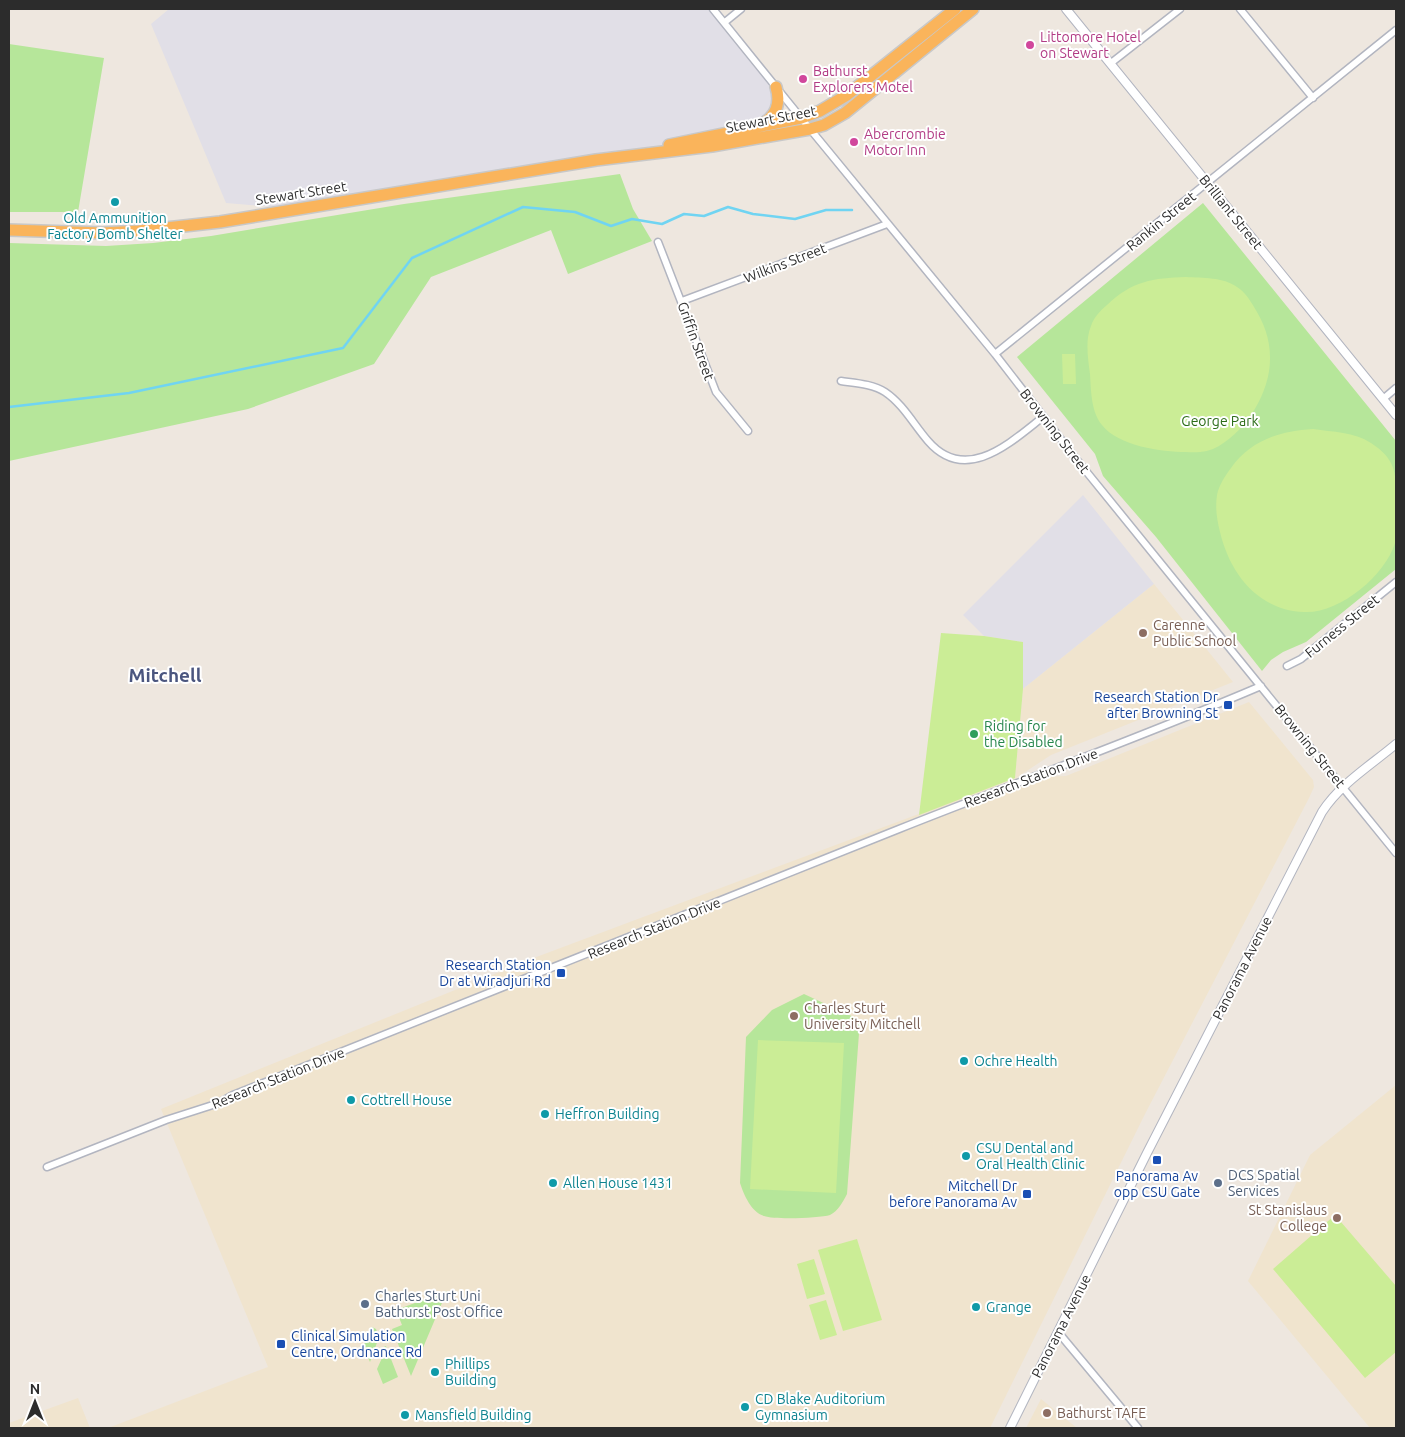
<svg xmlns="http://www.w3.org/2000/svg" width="1405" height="1437" viewBox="0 0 1405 1437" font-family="Ubuntu,sans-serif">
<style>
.industrial{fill:#e1dfe7}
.education{fill:#f0e4ce}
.green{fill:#b6e69a}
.pitch{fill:#cbed96}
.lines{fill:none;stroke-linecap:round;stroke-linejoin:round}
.stream{stroke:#70d4f2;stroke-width:2.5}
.minor-casing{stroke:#b2b5c0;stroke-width:9}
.tertiary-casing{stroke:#b2b5c0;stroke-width:10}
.trunk-casing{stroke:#c8c8c8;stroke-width:14}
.minor{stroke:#fff;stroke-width:6}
.tertiary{stroke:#fff;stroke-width:8}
.trunk{stroke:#fab45b;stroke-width:11}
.hotel-dot{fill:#d1479c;stroke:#fff;stroke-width:2}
.culture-dot{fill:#0f9aa8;stroke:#fff;stroke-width:2}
.education-dot{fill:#8d6e63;stroke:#fff;stroke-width:2}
.transit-dot{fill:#1a4fb4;stroke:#fff;stroke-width:2}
.leisure-dot{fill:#2e9e5b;stroke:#fff;stroke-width:2}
.service-dot{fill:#5c6f8a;stroke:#fff;stroke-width:2}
.labels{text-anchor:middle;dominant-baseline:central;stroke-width:4;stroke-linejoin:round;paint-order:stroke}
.hotel-label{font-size:14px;fill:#b23c85;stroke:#fff;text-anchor:start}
.street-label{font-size:14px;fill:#2c2c2c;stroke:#fff}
.culture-label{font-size:14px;fill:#0d838f;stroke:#fff;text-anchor:start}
.park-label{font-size:14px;fill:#2d6d19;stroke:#fff}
.education-label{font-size:14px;fill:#785e54;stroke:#fff;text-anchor:start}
.transit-label{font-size:14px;fill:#164399;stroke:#fff;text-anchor:end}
.leisure-label{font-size:14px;fill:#27864d;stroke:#fff;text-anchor:start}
.service-label{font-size:14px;fill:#4e5e75;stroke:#fff;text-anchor:start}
.district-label{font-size:19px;font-weight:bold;fill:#4b567f;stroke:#fff}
</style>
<rect width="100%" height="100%" fill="#eee7df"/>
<path class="industrial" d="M169 9H711L776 87 769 120 710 136 596 160 298 209 226 203 151 24Z
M1083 495 1154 584 1023 689V642L984 636 963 615Z"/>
<path class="education" d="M1154 584 1233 682 1051 755 1016 778 1066 776 1249 702 1313 780 1314 787 1309 798 1145 1114 990 1428H108L268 1367 161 1109 539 956 1015 778 1023 689Z
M1396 1085V1428H1370L1248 1281 1310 1155Z
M78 1398 90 1428H9V1423Z
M1041 1399 1077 1428H1026Z"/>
<path class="green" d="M9 44 104 58 78 212H9Z
M620 174 633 209 652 241 568 274 551 230 431 277 374 364 248 409 9 461V243L106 246 153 243 211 236 404 204Z
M1203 203 1396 441V569L1306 642 1283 652 1271 660 1262 671 1156 537 1103 476 1095 454 1017 357Z
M804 994 860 1020 847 1194C843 1202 838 1211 830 1215 820 1218 775 1220 764 1216 751 1212 744 1195 740 1183L746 1037 772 1010Z
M447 1291 411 1376 392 1329 402 1325 396 1310Z
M372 1327 376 1329 379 1337 370 1362 363 1346Z
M386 1346 398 1377 383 1384 377 1369 382 1358C381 1353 380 1348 386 1346Z"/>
<path class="pitch" d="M1186 277C1203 278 1223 277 1237 287 1245 292 1250 300 1254 307 1264 323 1270 339 1270 357 1271 390 1248 429 1219 446 1209 452 1198 453 1186 452 1162 452 1118 446 1102 425 1091 412 1091 390 1090 374 1088 359 1085 340 1091 326 1094 317 1100 311 1107 305 1132 281 1153 278 1186 277Z
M1062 354H1075L1076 384H1063Z
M1313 429C1333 432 1354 432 1371 443 1397 460 1396 474 1396 502 1396 514 1399 531 1395 543 1385 576 1339 614 1304 612 1258 610 1230 574 1220 532 1217 520 1215 508 1217 495 1219 485 1225 476 1231 468 1251 440 1280 431 1313 429Z
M941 633 984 636 1023 642V689L1015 778 919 815Z
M758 1040 844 1043 836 1193 750 1189Z
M1335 1215 1396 1286V1352L1365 1378 1273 1269Z
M857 1239 882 1320 843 1331 818 1250Z
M814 1259 825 1294 807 1299 797 1264Z
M826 1300 837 1335 820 1340 809 1305Z"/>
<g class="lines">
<path class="stream" d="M9 407 129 393 343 348 412 258 523 207 575 212 611 226 632 219 662 224 684 214 704 216 728 207 753 214 795 219 826 210H852"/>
<defs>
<path id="minor" d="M713 9 801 118 995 354 1077 460 1396 853
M1240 9 1313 98
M725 22 741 9
M1111 63 1180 9
M658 242 716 392 748 431
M682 301 887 224
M995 354 1396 30
M841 381C855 383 873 384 885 392 903 404 914 425 928 441 966 485 1011 442 1043 417
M1383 399 1396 388
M1287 666 1301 659 1396 582
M47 1167 166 1120 219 1103 233 1095C456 1008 677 917 899 829 1020 781 1142 737 1261 686
M1058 1332 1138 1428"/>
<path id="tertiary" d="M1066 9 1396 415
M1010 1428 1147 1153 1322 812C1340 784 1371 765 1396 744"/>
<path id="trunk" d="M761 125C776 116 781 104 776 87
M669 145 801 118 820 111 847 95 955 9
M9 230 103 233 139 231 220 222 596 160 712 146 810 129 824 125 845 113 973 9"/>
</defs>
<use href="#minor" class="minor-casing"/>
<use href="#tertiary" class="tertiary-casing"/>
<use href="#trunk" class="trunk-casing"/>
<use href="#minor" class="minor"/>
<use href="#tertiary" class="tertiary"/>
<use href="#trunk" class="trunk"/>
</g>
<g class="hotel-dot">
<circle cx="1030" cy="45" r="5"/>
<circle cx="803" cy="79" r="5"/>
<circle cx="854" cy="142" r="5"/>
</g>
<g class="culture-dot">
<circle cx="115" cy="202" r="5"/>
<circle cx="964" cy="1061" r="5"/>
<circle cx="351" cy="1100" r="5"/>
<circle cx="545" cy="1114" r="5"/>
<circle cx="966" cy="1156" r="5"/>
<circle cx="553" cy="1183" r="5"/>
<circle cx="976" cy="1307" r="5"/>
<circle cx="435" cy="1372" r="5"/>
<circle cx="745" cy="1407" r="5"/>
<circle cx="405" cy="1415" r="5"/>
</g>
<g class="education-dot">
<circle cx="1143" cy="633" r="5"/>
<circle cx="794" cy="1016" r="5"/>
<circle cx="1337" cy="1218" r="5"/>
<circle cx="1047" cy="1413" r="5"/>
</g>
<g class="transit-dot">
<rect x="1223" y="700" width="10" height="10" rx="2.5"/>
<rect x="556" y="968" width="10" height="10" rx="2.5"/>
<rect x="1152" y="1155" width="10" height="10" rx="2.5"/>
<rect x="1022" y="1189" width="10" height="10" rx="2.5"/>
<rect x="276" y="1339" width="10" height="10" rx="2.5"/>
</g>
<circle class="leisure-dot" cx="974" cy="734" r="5"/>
<g class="service-dot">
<circle cx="1218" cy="1183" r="5"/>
<circle cx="365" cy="1304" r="5"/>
</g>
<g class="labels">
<g class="hotel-label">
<text x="1040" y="37">Littomore Hotel<tspan x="1040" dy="16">on Stewart</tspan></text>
<text x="813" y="71">Bathurst<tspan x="813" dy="16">Explorers Motel</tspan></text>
<text x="864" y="134">Abercrombie<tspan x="864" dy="16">Motor Inn</tspan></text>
</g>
<g class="street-label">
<text transform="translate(771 119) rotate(-11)">Stewart Street</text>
<text transform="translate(301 193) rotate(-9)">Stewart Street</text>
<text transform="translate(1231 212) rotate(51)">Brilliant Street</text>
<text transform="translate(1161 221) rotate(-39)">Rankin Street</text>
<text transform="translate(785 263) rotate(-21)">Wilkins Street</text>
<text transform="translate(696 341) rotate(70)">Griffin Street</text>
<text transform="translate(1055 431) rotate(52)">Browning Street</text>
<text transform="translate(1342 626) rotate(-39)">Furness Street</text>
<text transform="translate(1310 746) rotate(51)">Browning Street</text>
<text transform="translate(1031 778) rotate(-21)">Research Station Drive</text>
<text transform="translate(654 928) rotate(-22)">Research Station Drive</text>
<text transform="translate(1242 968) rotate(-63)">Panorama Avenue</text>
<text transform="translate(278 1078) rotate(-22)">Research Station Drive</text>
<text transform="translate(1061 1326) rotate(-63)">Panorama Avenue</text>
</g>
<g class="culture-label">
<text x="115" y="218" text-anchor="middle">Old Ammunition<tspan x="115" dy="16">Factory Bomb Shelter</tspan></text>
<text x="974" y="1061">Ochre Health</text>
<text x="361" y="1100">Cottrell House</text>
<text x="555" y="1114">Heffron Building</text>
<text x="976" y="1148">CSU Dental and<tspan x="976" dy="16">Oral Health Clinic</tspan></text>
<text x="563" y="1183">Allen House 1431</text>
<text x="986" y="1307">Grange</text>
<text x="445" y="1364">Phillips<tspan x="445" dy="16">Building</tspan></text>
<text x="755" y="1399">CD Blake Auditorium<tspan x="755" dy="16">Gymnasium</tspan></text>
<text x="415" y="1415">Mansfield Building</text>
</g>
<g class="park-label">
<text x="1220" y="421">George Park</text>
</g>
<g class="education-label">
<text x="1153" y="625">Carenne<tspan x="1153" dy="16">Public School</tspan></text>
<text x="804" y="1008">Charles Sturt<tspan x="804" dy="16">University Mitchell</tspan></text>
<text x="1327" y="1210" text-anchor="end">St Stanislaus<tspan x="1327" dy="16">College</tspan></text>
<text x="1057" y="1413">Bathurst TAFE</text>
</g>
<g class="transit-label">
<text x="1218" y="697">Research Station Dr<tspan x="1218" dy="16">after Browning St</tspan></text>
<text x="551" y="965">Research Station<tspan x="551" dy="16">Dr at Wiradjuri Rd</tspan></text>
<text x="1157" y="1176" text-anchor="middle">Panorama Av<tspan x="1157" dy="16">opp CSU Gate</tspan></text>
<text x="1017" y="1186">Mitchell Dr<tspan x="1017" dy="16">before Panorama Av</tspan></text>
<text x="291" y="1336" text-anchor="start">Clinical Simulation<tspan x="291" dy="16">Centre, Ordnance Rd</tspan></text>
</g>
<g class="leisure-label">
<text x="984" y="726">Riding for<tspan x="984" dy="16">the Disabled</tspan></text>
</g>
<g class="service-label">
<text x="1228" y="1175">DCS Spatial<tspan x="1228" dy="16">Services</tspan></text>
<text x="375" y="1296">Charles Sturt Uni<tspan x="375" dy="16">Bathurst Post Office</tspan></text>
</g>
<g class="district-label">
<text x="165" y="675">Mitchell</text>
</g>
</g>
<rect width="1405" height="1437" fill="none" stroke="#2c2c2c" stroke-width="20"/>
<g transform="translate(35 1402)" stroke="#ffffff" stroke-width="4" paint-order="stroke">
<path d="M0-4L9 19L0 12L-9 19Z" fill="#2c2c2c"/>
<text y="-8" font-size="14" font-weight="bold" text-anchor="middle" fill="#2c2c2c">N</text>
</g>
</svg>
